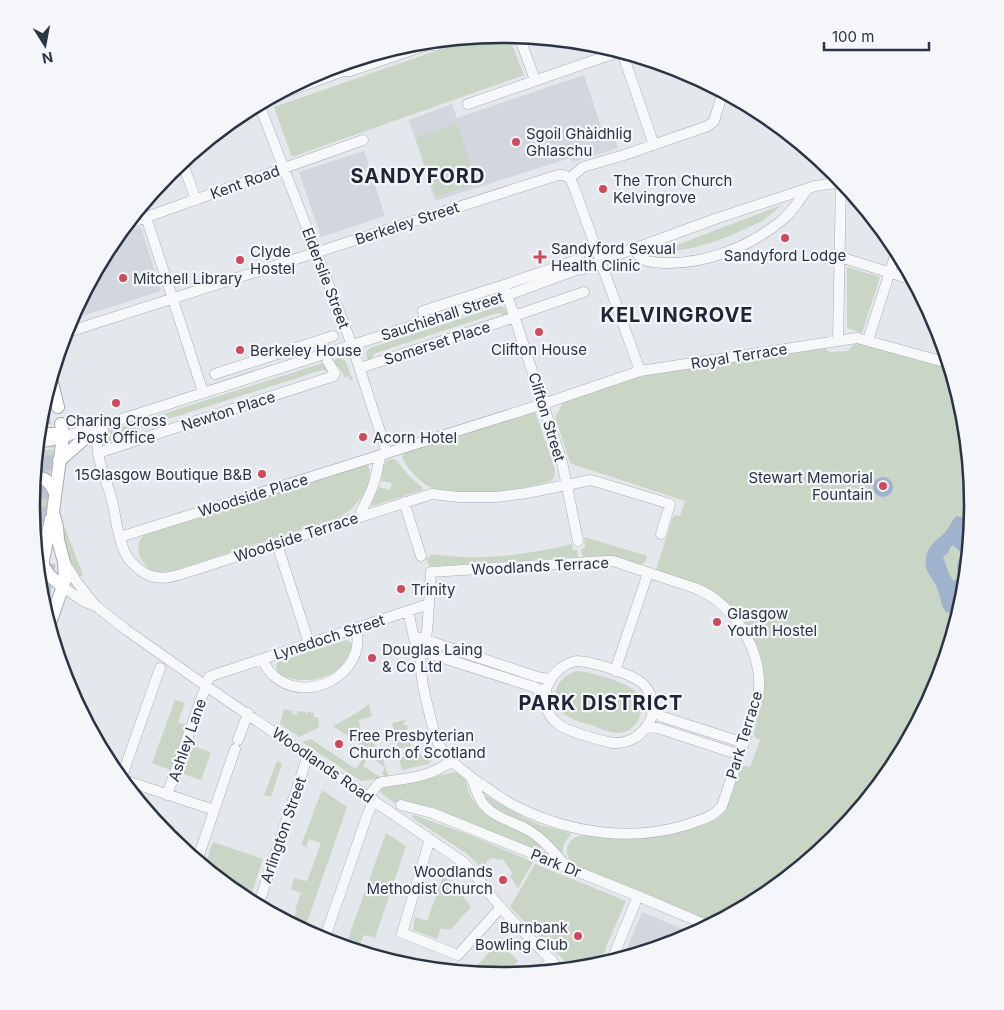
<svg xmlns="http://www.w3.org/2000/svg" width="1004" height="1010" viewBox="0 0 1004 1010" font-family="Inter,sans-serif">
<style>
.built{fill:#d2d6de}
.green{fill:#c9d6c5}
.water{fill:#9fb4cc;fill-rule:evenodd}
.lines{fill:none;stroke-linecap:round;stroke-linejoin:round}
.highway-tunnel{stroke:#bfc3cb;stroke-width:15;stroke-dasharray:15 8;stroke-linecap:butt}
.minor-casing{stroke:#a9aeb7;stroke-width:11}
.major-casing{stroke:#a3abb8;stroke-width:14}
.highway-casing{stroke:#8b94a3;stroke-width:16}
.minor{stroke:#f7f8fa;stroke-width:10}
.major{stroke:#fff;stroke-width:12}
.highway{stroke:#fff;stroke-width:15}
.poi-dot{fill:#d1495b;stroke:#f4f6f9;stroke-width:2}
.labels{text-anchor:middle;dominant-baseline:central;stroke-width:4.5;stroke-linejoin:round;paint-order:stroke}
.poi-label{font-size:15px;fill:#2b3445;stroke:#f4f6f9;text-anchor:start}
.street-label{font-size:15px;fill:#2b3445;stroke:#f4f6f9}
.district-label{font-size:20px;font-weight:bold;letter-spacing:1px;fill:#1d2536;stroke:#f4f6f9}
.rim{fill:none;stroke:#2b3445;stroke-width:2.5}
</style>
<rect width="100%" height="100%" fill="#e4e7ec"/>
<path class="built" d="M584 75 604 136 613 134 618 148 572 162 570 158 435 201 409 120 452 104 457 118Z
M364 151 385 216 321 237 299 172Z
M141 227 161 291 70 320 111 243 117 235Z
M642 912 694 934 682 940 654 948 646 945 643 951 639 949 637 954 623 958Z"/>
<path class="green" d="M502 34 508 35 524 75 292 157 274 107 476 37Z
M457 124 477 183 436 197 416 138Z
M782 205 762 221 730 236 713 242 692 248 660 253 656 259 646 257 647 254 669 248Z
M847 267 880 277 862 333 847 328Z
M500 306 504 307 508 315 505 316 500 313H497L376 353 373 355 372 359 368 361C366 356 365 351 370 348Z
M857 343 863 344 950 368 964 413 973 505 964 597 937 685 893 767 835 838 763 897 713 923 574 866C564 858 564 840 579 836 586 834 608 838 617 839 646 839 673 834 700 825 706 823 716 821 721 816 731 805 735 781 742 767L745 766 750 767 760 740 755 738 754 732 762 705 764 687 737 615 656 570 673 517 675 515 680 516 685 501 572 464 570 462 555 417 564 401 649 374 825 348 829 352 848 351 854 344Z
M339 358 345 360 353 380H350L349 376 345 378C340 364 337 369 330 361Z
M326 362 330 373H327L326 371 322 370 115 436C110 439 110 445 105 449L103 438 105 434 109 431Z
M535 411 555 469 554 477 551 481C523 490 460 499 432 488 420 483 408 469 402 458L404 453Z
M51 449 54 451 50 477 34 474 37 451Z
M393 459 397 461 410 477 422 487 423 490 372 506 371 504 379 487 390 490 392 483 381 481C383 471 381 460 393 459Z
M366 465 369 467C374 487 356 507 340 517L175 570C169 571 161 573 154 571 141 566 131 544 145 535L358 467Z
M37 483H40C43 486 47 488 47 492 50 504 44 533 41 546H39C30 527 31 505 33 484Z
M63 528H65L83 575 78 578C68 562 64 547 63 528Z
M584 537H585L647 556 645 562 641 565 613 556 584 557 582 555 581 549 585 548Z
M572 544 573 550H577L578 557 431 567 428 564 426 558 431 556 430 554C448 556 466 558 484 557 514 556 543 551 572 544Z
M346 640 351 642 352 645C351 649 350 653 348 656 329 694 265 680 278 662Z
M576 671C587 671 626 682 634 690 650 705 638 734 616 733 608 732 601 729 594 726 575 721 548 714 557 688 560 679 568 674 576 671Z
M175 700 185 703 178 722 189 726 173 771 152 763Z
M369 704 372 716 359 720 361 735 379 748 389 778H386L382 773 385 767 369 756 363 766 382 778 361 781 302 742 311 739 356 769 369 750 333 726 355 714Z
M284 709 292 711V714L298 715 297 711 306 712V715L307 714 308 712 314 713V717H318L319 727 299 737 280 724Z
M405 720 406 721 404 722V725H407L408 729 406 730V733H408L411 746 398 749 392 723Z
M190 745 211 752 201 780 180 773Z
M429 754H431C432 758 432 762 428 764L402 770 399 758 408 756 409 757H416L419 755Z
M277 761 282 764 271 797 264 795Z
M456 772C459 773 461 773 463 776 466 779 467 786 468 790 471 797 476 805 482 810 494 822 535 833 541 848L535 849 441 812 393 802 380 792 381 789 387 787Z
M322 790 347 807 304 931 292 924 297 910 295 909 301 893 291 889 294 878 307 881 321 843 309 839 306 847 301 845Z
M481 793 527 819 540 825 570 833 571 835C564 841 563 846 562 856L536 831 485 802Z
M414 815 470 835 533 862 518 888 510 876 513 874 503 859 499 860 492 858 487 861 484 867 482 863 479 865 466 853 414 819 412 817Z
M154 820 174 826 173 831 179 832 177 839 167 835Z
M386 833 406 846 375 938 364 935 357 951 345 947Z
M213 842 263 859 249 901 240 896 213 874 214 872 205 865Z
M535 864 626 901 605 949 606 950 599 965 575 969 549 947 558 949 552 942 550 945 547 944 510 907Z
M443 876 454 884 471 907 450 930 441 928 437 939 413 930 415 917 427 921Z
M499 942 518 961 503 976 470 973Z"/>
<path class="water" d="M873 487a10 10 0 1 1 20 0a10 10 0 1 1-20 0Z
M957 516 971 519 964 597C962 603 960 605 955 609 942 622 941 597 938 590 934 578 923 572 926 558 929 543 937 541 946 531 951 526 951 520 957 516ZM953 545C968 557 958 555 957 567 957 573 959 575 956 580L954 581C949 577 946 564 943 557L948 553 951 546Z"/>
<g class="lines">
<path class="highway-tunnel" d="M41 410 47 443 49 496
M35 544 40 521 44 483
M42 599 48 563"/>
<defs>
<path id="minor" d="M519 36 535 80
M622 52 654 145
M272 97 343 71H350L424 46 435 45 450 39
M259 104 352 345 387 453
M468 104 621 51
M182 161 196 200
M570 178 574 187 640 371
M570 178 583 167 624 155 708 126 714 121 723 92
M146 217 203 392
M127 224 363 140
M634 250C637 253 640 258 645 260 650 263 658 262 664 263 705 264 748 248 781 221 792 212 799 201 807 189
M840 257 913 280
M504 285 562 462 578 541
M514 316 584 292
M425 322 423 311 504 285 580 259 583 269
M65 333 558 175H563L570 178
M868 340 897 250
M838 341 841 179
M360 368 515 317
M215 374 333 336
M103 431 100 432 97 437C97 442 97 447 98 452 100 468 108 484 112 500 116 517 118 542 127 556 130 562 135 566 140 570 156 582 170 578 188 572L432 494 459 497H496L527 493 591 480 670 504 661 534
M37 443 53 440 103 425 508 295 715 219 815 186 843 182
M98 453 334 376 335 373 328 362 321 340
M404 502 421 556
M363 516 361 511C373 491 376 478 380 456
M120 537 543 404 640 371 857 338 948 363
M277 544 309 643
M64 562 76 581 95 605
M63 587 83 601 96 606 125 629 206 686 463 862C478 876 488 893 502 909 521 930 541 949 560 970
M408 611 415 642
M414 636 537 677 550 679
M421 651 534 687 545 693
M262 659C265 665 268 671 273 675 305 706 368 675 356 628
M576 661C590 661 634 674 644 685 666 710 644 745 612 743 600 740 567 732 558 724 533 704 547 668 576 661Z
M615 671 648 573
M652 711 663 717 744 743
M646 727 658 728 740 755
M238 740 248 713
M471 777C475 786 478 798 484 805 495 818 514 822 528 830 543 839 554 852 565 865
M121 779 160 668
M121 779 214 810
M167 795 209 677 211 676 429 604 431 572 606 561H613L695 588C730 602 756 641 759 678 760 689 758 699 755 709L722 806C713 818 699 820 686 825 631 842 570 833 519 808 507 802 495 794 484 786 469 776 448 761 439 745 434 736 433 726 430 716 425 695 419 674 421 652 422 647 425 643 426 638 428 627 428 615 429 604
M368 797 378 784 382 782C405 779 433 777 452 760
M401 805 432 813 638 896 709 926
M430 839 402 933 458 955 501 907
M197 861 235 749
M258 906 308 755
M324 940 368 813 374 800
M611 962 638 896
M540 972 552 960"/>
<path id="major" d="M51 379 58 407
M38 434H55L63 436
M59 461 85 438 100 432
M34 478C45 476 51 483 55 493
M39 560 49 575 63 587
M42 566 51 519
M49 626 65 580 64 562 58 540 57 527 53 512 63 436 61 424"/>
<path id="highway" d="M39 579 42 566
M41 600 42 599"/>
</defs>
<use href="#minor" class="minor-casing"/>
<use href="#major" class="major-casing"/>
<use href="#highway" class="highway-casing"/>
<use href="#minor" class="minor"/>
<use href="#major" class="major"/>
<use href="#highway" class="highway"/>
</g>
<g class="poi-dot">
<circle cx="516" cy="142" r="5"/>
<circle cx="603" cy="189" r="5"/>
<circle cx="785" cy="238" r="5"/>
<path d="M537.5 249.5h5v5h5v5h-5v5h-5v-5h-5v-5h5z"/>
<circle cx="240" cy="260" r="5"/>
<circle cx="123" cy="278" r="5"/>
<circle cx="539" cy="332" r="5"/>
<circle cx="240" cy="350" r="5"/>
<circle cx="116" cy="403" r="5"/>
<circle cx="363" cy="437" r="5"/>
<circle cx="262" cy="474" r="5"/>
<circle cx="883" cy="486" r="5"/>
<circle cx="401" cy="589" r="5"/>
<circle cx="717" cy="622" r="5"/>
<circle cx="372" cy="658" r="5"/>
<circle cx="339" cy="744" r="5"/>
<circle cx="503" cy="880" r="5"/>
<circle cx="578" cy="936" r="5"/>
</g>
<g class="labels">
<g class="poi-label">
<text x="526" y="133">Sgoil Ghàidhlig<tspan x="526" dy="17">Ghlaschu</tspan></text>
<text x="613" y="180">The Tron Church<tspan x="613" dy="17">Kelvingrove</tspan></text>
<text x="551" y="248">Sandyford Sexual<tspan x="551" dy="17">Health Clinic</tspan></text>
<text x="250" y="251">Clyde<tspan x="250" dy="17">Hostel</tspan></text>
<text x="785" y="255" text-anchor="middle">Sandyford Lodge</text>
<text x="133" y="278">Mitchell Library</text>
<text x="539" y="349" text-anchor="middle">Clifton House</text>
<text x="250" y="350">Berkeley House</text>
<text x="116" y="420" text-anchor="middle">Charing Cross<tspan x="116" dy="17">Post Office</tspan></text>
<text x="373" y="437">Acorn Hotel</text>
<text x="252" y="474" text-anchor="end">15Glasgow Boutique B&amp;B</text>
<text x="873" y="477" text-anchor="end">Stewart Memorial<tspan x="873" dy="17">Fountain</tspan></text>
<text x="411" y="589">Trinity</text>
<text x="727" y="613">Glasgow<tspan x="727" dy="17">Youth Hostel</tspan></text>
<text x="382" y="649">Douglas Laing<tspan x="382" dy="17">&amp; Co Ltd</tspan></text>
<text x="349" y="735">Free Presbyterian<tspan x="349" dy="17">Church of Scotland</tspan></text>
<text x="493" y="871" text-anchor="end">Woodlands<tspan x="493" dy="17">Methodist Church</tspan></text>
<text x="568" y="927" text-anchor="end">Burnbank<tspan x="568" dy="17">Bowling Club</tspan></text>
</g>
<g class="street-label">
<text transform="translate(245 182) rotate(-20)">Kent Road</text>
<text transform="translate(407 223) rotate(-18)">Berkeley Street</text>
<text transform="translate(326 278) rotate(69)">Elderslie Street</text>
<text transform="translate(442 316) rotate(-18)">Sauchiehall Street</text>
<text transform="translate(437 343) rotate(-18)">Somerset Place</text>
<text transform="translate(739 356) rotate(-9)">Royal Terrace</text>
<text transform="translate(228 411) rotate(-18)">Newton Place</text>
<text transform="translate(547 417) rotate(73)">Clifton Street</text>
<text transform="translate(253 495) rotate(-17)">Woodside Place</text>
<text transform="translate(296 537) rotate(-18)">Woodside Terrace</text>
<text transform="translate(540 566) rotate(-3)">Woodlands Terrace</text>
<text transform="translate(329 637) rotate(-18)">Lynedoch Street</text>
<text transform="translate(744 735) rotate(-73)">Park Terrace</text>
<text transform="translate(187 740) rotate(-71)">Ashley Lane</text>
<text transform="translate(323 765) rotate(35)">Woodlands Road</text>
<text transform="translate(283 830) rotate(-71)">Arlington Street</text>
<text transform="translate(556 863) rotate(22)">Park Dr</text>
</g>
<g class="district-label">
<text x="418" y="176">SANDYFORD</text>
<text x="677" y="315">KELVINGROVE</text>
<text x="601" y="703">PARK DISTRICT</text>
</g>
</g>
<path d="M0 0H1004V1010H0ZM40 505a462 462 0 1 1 924 0a462 462 0 1 1-924 0Z" fill="#f4f6f9" fill-rule="evenodd"/>
<path class="rim" d="M40 505a462 462 0 1 1 924 0a462 462 0 1 1-924 0Z"/>
<g transform="translate(45 45) rotate(169)" stroke="#f4f6f9" stroke-width="4" paint-order="stroke">
<path d="M0-4L9 19L0 12L-9 19Z" fill="#2b3445"/>
<text y="-8" font-size="14" font-weight="bold" text-anchor="middle" fill="#2b3445">N</text>
</g>
<path d="M824 42v8h105v-8" fill="none" stroke="#2b3445" stroke-width="2.5"/>
<text x="832" y="42" font-size="15" fill="#2b3445" stroke="#f4f6f9" stroke-width="4" paint-order="stroke">100 m</text>
</svg>
